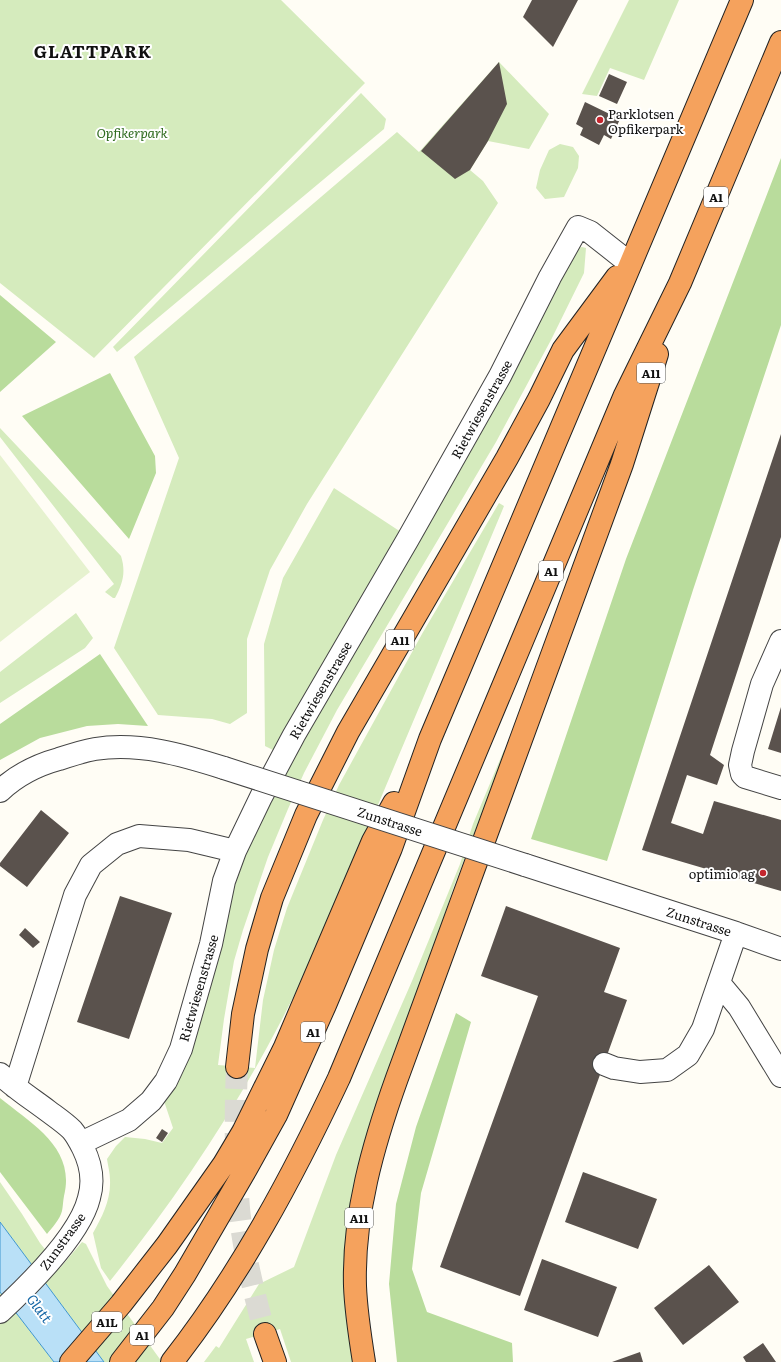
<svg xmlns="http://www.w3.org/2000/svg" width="781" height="1362" viewBox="0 0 781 1362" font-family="Literata,serif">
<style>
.green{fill:#d5ebbd}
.forest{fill:#b9dc9c}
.pitch{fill:#e6f2cf}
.water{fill:#b9e0f7;stroke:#3f96cf}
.building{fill:#5a524d}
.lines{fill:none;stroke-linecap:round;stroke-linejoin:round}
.highway-tunnel{stroke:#dbdad3;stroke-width:22;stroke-dasharray:22 11;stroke-linecap:butt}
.minor-casing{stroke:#444;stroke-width:24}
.highway-casing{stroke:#222;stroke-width:24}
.minor{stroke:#fff;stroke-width:22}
.highway{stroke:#f5a25d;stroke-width:22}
.minor-bridge-casing{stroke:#444;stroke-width:24;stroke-linecap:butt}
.minor-bridge{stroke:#fff;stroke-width:22}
.poi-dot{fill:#c4262e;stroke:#fff;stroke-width:1.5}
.labels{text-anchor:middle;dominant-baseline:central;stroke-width:4;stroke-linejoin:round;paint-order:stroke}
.shield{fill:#fff;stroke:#585858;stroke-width:1}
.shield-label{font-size:12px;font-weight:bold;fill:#111}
.poi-label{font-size:13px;fill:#111;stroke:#fff;text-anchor:start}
.park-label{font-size:13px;font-style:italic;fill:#2f6b1f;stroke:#fff}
.street-label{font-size:13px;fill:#111;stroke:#fff}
.water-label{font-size:14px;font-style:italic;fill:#1768a6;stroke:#fff}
.district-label{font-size:17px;font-weight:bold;letter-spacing:1px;fill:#111;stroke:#fff}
</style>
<rect width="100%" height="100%" fill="#fffdf5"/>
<path class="green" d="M0 0H281L365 83 94 358 0 283Z
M629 0H679L644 80 610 68 597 96 582 94Z
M499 62 549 114 529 149 488 141 470 170 483 181 498 203 307 504 270 570 247 639V713L230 724 212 719 158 715 114 648 179 458 134 357 397 132 419 152Z
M361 93 386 119 384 129 117 352 113 347Z
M560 144 573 147 579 156 578 168 564 197 545 199 536 188 540 170 549 150Z
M582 247 586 248 584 273 551 340 496 442 337 710 304 773 288 809 268 857 243 930 234 961 224 1019 218 1065 255 1068 263 1000 274 950 287 908 323 820 339 785 422 634 499 503 504 506 502 511C460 611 417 712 375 812 345 883 316 955 280 1023 232 1115 175 1200 110 1281L101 1268 93 1233C102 1217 111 1200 110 1180 110 1173 108 1166 107 1159L116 1146 125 1137 145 1139 162 1143 173 1128 164 1101 218 949 241 861 267 802 577 248Z
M0 428 121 556C126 572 123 583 115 598H113L105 592 114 584 0 437Z
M334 488 404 534 277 752 265 746 264 644 283 578Z
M76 613 93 638 85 648 0 703V672Z
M504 750H506L454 886 425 974 378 1102 353 1362H291L280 1329 246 1339 254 1362H204L216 1346 219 1348 259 1284 294 1267 336 1155 412 981 460 864 473 824Z
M0 1182 22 1214 40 1243 60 1268 82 1242 86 1244 107 1286 162 1362H104L0 1222Z
M0 1292 54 1362H0Z"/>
<path class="forest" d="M781 158V325L693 590 607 861 531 839 626 559Z
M0 295 56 342 0 392Z
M110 373 155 456 156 473 129 539 22 416Z
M100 654 148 726 118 724 87 726 40 738 0 760V724Z
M456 1013 471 1022 421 1193 412 1269 427 1312 512 1343 513 1362H397L389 1284 396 1204 416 1127Z
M0 1098C32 1124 76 1148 64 1196 63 1201 63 1206 62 1211 60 1219 52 1228 47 1234L0 1172Z"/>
<path class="pitch" d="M0 455 90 572 0 642Z"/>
<path class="water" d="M0 1222 104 1362H54L0 1292Z"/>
<path class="building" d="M532 0H578L553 47 523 17Z
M499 62 507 104 488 141 470 170 455 179 421 151Z
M609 74 627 82 617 104 599 96Z
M585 102 620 119 611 139 604 135 599 145 580 135 583 128 576 124Z
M781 434V537L710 755 724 765 717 785 687 775 671 823 703 834 714 801 781 820V891L642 850Z
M781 707V753L768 749Z
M41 810 69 833 27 887 0 866V863Z
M120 896 172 913 129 1039 77 1022Z
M506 906 620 948 604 992 627 1000 520 1296 440 1267 538 996 481 976Z
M25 928 40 942 33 948 19 935Z
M162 1129 168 1133 162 1142 156 1138Z
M583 1172 657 1199 638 1249 565 1222Z
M542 1259 617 1287 598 1337 524 1310Z
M709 1265 739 1302 683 1345 654 1308Z
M763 1343 776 1362H746L743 1357Z
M640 1352 643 1362H612Z"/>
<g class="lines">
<path class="highway-tunnel" d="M237 1067C235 1114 235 1161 239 1208 243 1250 254 1293 265 1334"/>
<defs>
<path id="minor" d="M781 641 762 684 743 751 740 765 742 774 745 777 781 788
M0 791C17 775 37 765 59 759 71 755 83 751 95 749 139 742 183 755 224 768
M525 865 736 933 781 949
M719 983 739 1007 781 1076
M604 1064 614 1068 640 1072 667 1070 688 1055 703 1029 736 933
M0 1074C15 1088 32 1099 48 1111 56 1117 65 1123 72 1130 77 1136 80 1142 83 1148 91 1164 94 1181 89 1198 80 1235 28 1286 0 1312
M15 1087 75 895 91 865 117 844 139 836 189 840 235 851
M81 1143 129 1120 151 1101 166 1081 181 1049 211 944 224 881 235 851 261 797 294 735 408 539 500 376 550 277 578 227 590 232 628 262"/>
<path id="highway" d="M237 1067 243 1014 257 949 272 898 306 815 348 732 507 458 539 399 563 350 617 277
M265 1334 275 1362
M71 1362 121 1304 167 1245 224 1164 243 1132 285 1047 373 841 394 803
M121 1362 163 1308 185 1274 246 1169 276 1115 325 1005 391 848 430 739 742 0
M172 1362C240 1275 292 1178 339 1078L625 395 680 283 781 42
M364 1362C360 1337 356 1312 355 1286 353 1215 373 1145 397 1078L622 464 657 354"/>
</defs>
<use href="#minor" class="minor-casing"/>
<use href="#highway" class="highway-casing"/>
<use href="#minor" class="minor"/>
<use href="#highway" class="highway"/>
<defs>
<path id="minor-bridge" d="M224 768 525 865"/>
</defs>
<use href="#minor-bridge" class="minor-bridge-casing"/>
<use href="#minor-bridge" class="minor-bridge"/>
</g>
<g class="poi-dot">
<circle cx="600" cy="120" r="4"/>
<circle cx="763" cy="873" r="4"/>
</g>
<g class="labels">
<g class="shield">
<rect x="704" y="187" width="24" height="20" rx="3"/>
<rect x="637" y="363" width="28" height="20" rx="3"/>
<rect x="539" y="561" width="24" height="20" rx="3"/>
<rect x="386" y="630" width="28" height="20" rx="3"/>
<rect x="301" y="1022" width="24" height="20" rx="3"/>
<rect x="345" y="1208" width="28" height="20" rx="3"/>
<rect x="92" y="1312" width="30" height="20" rx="3"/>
<rect x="130" y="1325" width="24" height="20" rx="3"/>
</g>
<g class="shield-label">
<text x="716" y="197">A1</text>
<text x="651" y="373">A11</text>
<text x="551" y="571">A1</text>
<text x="400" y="640">A11</text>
<text x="313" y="1032">A1</text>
<text x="359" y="1218">A11</text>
<text x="107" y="1322">A1L</text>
<text x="142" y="1335">A1</text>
</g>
<g class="poi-label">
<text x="608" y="113">Parklotsen<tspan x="608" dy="15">Opfikerpark</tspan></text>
<text x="755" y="873" text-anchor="end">optimio ag</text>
</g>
<g class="park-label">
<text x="132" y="132">Opfikerpark</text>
</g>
<g class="street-label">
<text transform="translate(481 409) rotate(-61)">Rietwiesenstrasse</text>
<text transform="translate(320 690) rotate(-60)">Rietwiesenstrasse</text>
<text transform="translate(390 821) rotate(18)">Zunstrasse</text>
<text transform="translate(699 921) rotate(18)">Zunstrasse</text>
<text transform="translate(198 988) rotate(-74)">Rietwiesenstrasse</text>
<text transform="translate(62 1241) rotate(-54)">Zunstrasse</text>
</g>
<g class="water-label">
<text transform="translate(40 1308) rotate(53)">Glatt</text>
</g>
<g class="district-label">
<text x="93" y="50">GLATTPARK</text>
</g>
</g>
</svg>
